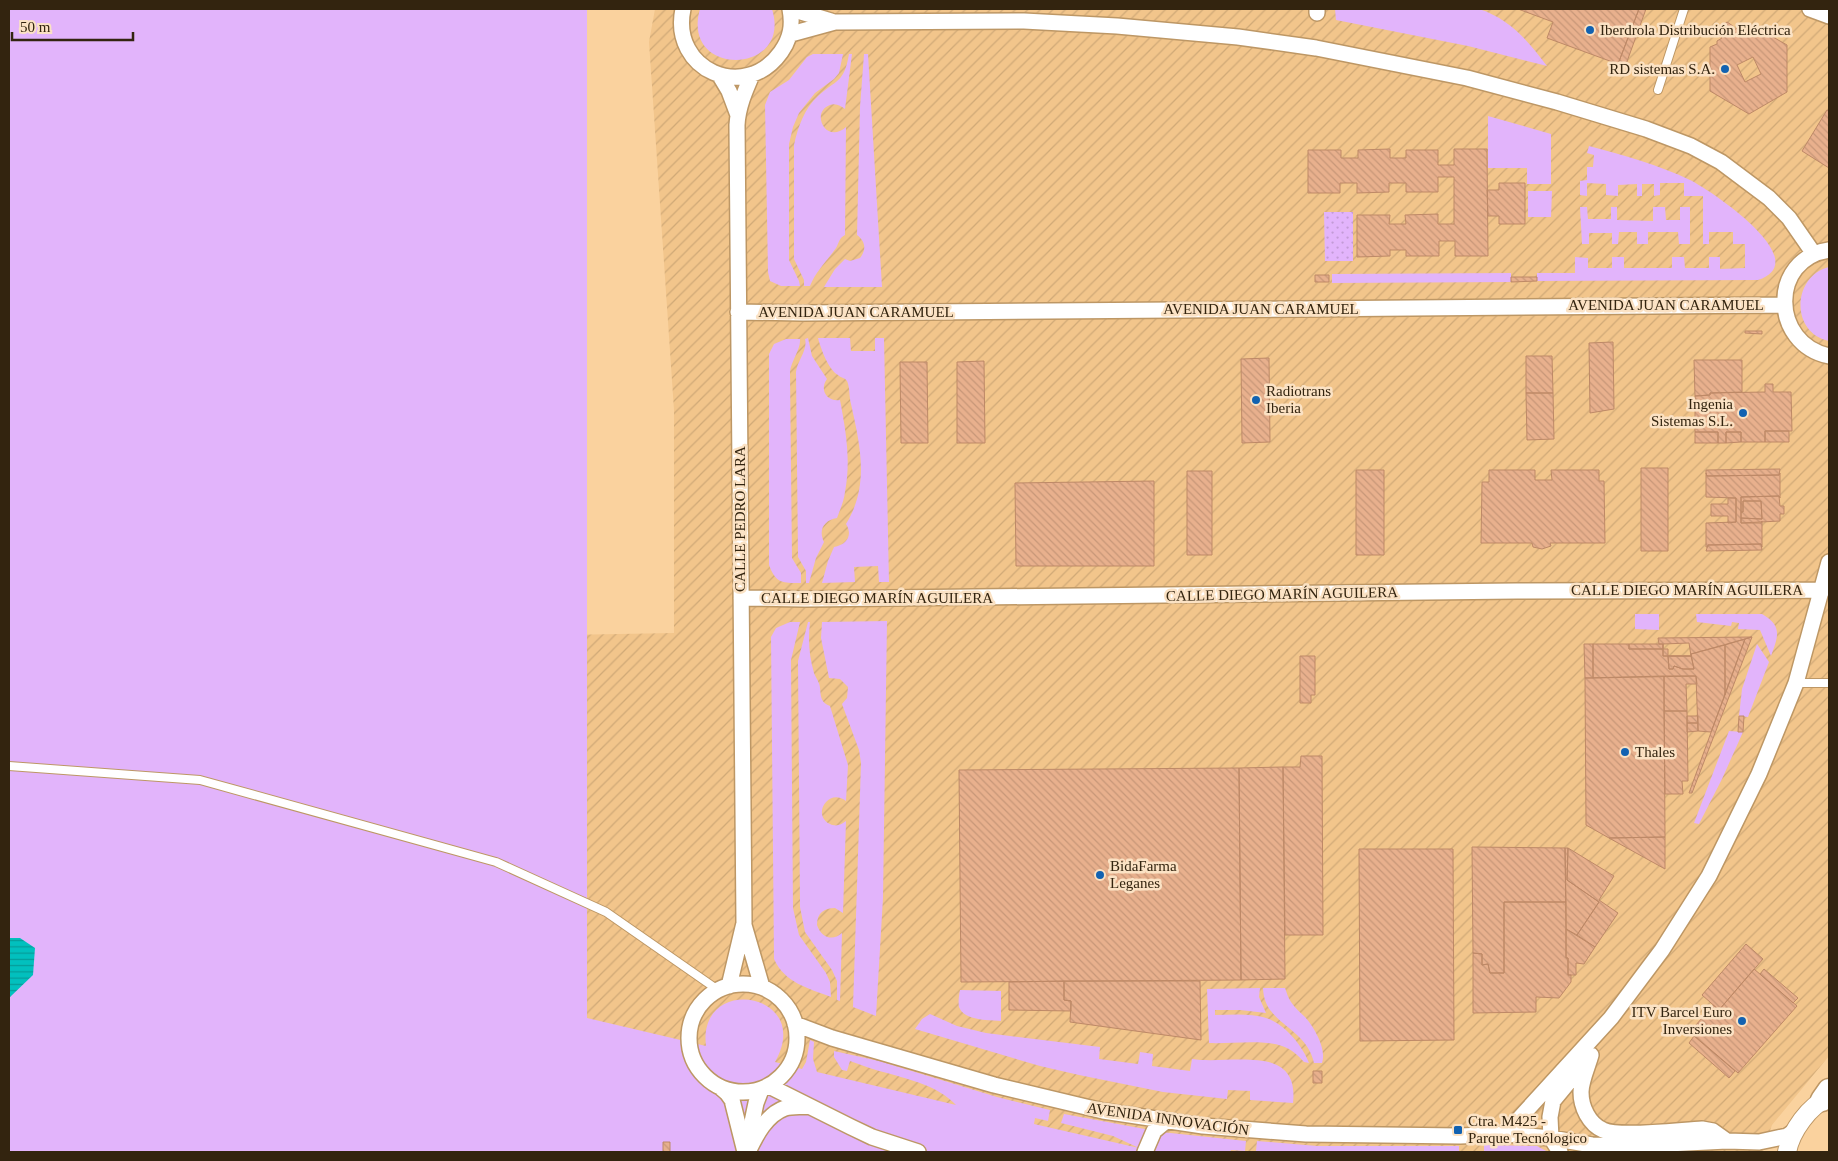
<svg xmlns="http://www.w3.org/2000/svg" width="1838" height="1161" viewBox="0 0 1838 1161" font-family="'Times New Roman',serif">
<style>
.industrial{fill:url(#industrial-furrows)}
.green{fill:#e2b4fb}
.park{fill:url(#park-dots)}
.water{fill:url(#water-rules)}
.building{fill:url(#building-back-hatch);stroke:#be8967;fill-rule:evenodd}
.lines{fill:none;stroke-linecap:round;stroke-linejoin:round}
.service-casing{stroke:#bd9765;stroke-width:10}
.minor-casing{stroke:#bd9765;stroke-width:18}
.tertiary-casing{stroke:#bd9765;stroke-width:20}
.primary-casing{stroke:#bd9765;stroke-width:25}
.service{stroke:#fff;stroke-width:8}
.minor{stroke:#fff;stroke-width:15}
.tertiary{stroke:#fff;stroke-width:18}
.primary{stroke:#fff;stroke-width:22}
.poi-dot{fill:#1262b1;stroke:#fbe2c4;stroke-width:2}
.labels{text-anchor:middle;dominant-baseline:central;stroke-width:5;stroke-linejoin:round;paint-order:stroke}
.poi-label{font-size:15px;fill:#33240f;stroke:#fbe2c4;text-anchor:start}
.street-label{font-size:15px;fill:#33240f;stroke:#fbe2c4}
</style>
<defs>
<pattern id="industrial-furrows" width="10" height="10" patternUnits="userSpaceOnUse" patternTransform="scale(1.25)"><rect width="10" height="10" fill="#f2c58b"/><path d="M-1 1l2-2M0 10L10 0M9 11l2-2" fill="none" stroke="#d0a977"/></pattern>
<pattern id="park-dots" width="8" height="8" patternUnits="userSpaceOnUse" patternTransform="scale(1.25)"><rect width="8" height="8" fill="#e2b4fb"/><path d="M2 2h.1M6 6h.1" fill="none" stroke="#c29bd6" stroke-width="1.8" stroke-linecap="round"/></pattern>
<pattern id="water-rules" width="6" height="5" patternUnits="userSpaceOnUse" patternTransform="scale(1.25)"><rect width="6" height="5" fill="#02c0be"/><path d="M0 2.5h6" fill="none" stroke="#059c99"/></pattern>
<pattern id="building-back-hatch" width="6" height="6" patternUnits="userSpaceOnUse" patternTransform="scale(1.25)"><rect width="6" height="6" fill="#e8b08d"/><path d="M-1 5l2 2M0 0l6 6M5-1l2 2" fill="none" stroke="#c79778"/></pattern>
</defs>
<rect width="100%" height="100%" fill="#fad29e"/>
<path class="industrial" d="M655 9H1829V1056L1772 1125 1762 1152H9V645L674 633V410L649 42Z"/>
<path class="green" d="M9 9H587V1018L706 1046C697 973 815 992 775 1062L802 1069 806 1062 810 1040 814 1042 813 1059 817 1072 956 1105C938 1086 911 1080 887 1073 874 1070 862 1065 850 1061L847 1071 842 1070 834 1057V1051L879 1061 997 1097 1050 1110 1048 1121 1035 1118 1034 1124 1139 1148 1113 1136 1061 1123 1064 1114 1161 1132 1246 1141 1245 1151 1231 1150 1230 1152H9Z
M700 9H772C793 76 680 78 700 9Z
M1335 9H1479C1510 19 1528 41 1547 66L1468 46 1336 20Z
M813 54H843L839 73 834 79 815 93 799 113 793 127 789 144V260L799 281 800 286H781L770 281 768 272 765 105 770 92 789 80 807 57Z
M849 54H852L845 109C841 106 836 103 830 105 810 112 826 145 846 127L845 235C839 238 839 243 836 248 827 261 816 271 810 286H804V280L794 259V145C798 127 804 109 818 96 837 79 844 83 849 54Z
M864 54H868L882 287H824L835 269 845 259 850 261 860 258C867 249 865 241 857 235L860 107Z
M1488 116 1551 134V184H1527V168H1488Z
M1589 146C1623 155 1659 165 1690 180 1712 191 1816 261 1758 280L1537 281V273H1575V257L1588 258V268H1612V257H1624V268H1672V257H1684L1685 268H1709V257H1720V269L1745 268V244H1733V232H1709V244H1703V196H1684V183H1660V195L1654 196V184H1642V196H1637V184L1618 185V196L1606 195V184L1587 183V196L1580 195V181L1587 180V167H1593L1594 155 1587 153Z
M1528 191H1552L1551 217H1528Z
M1580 207H1587L1588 219H1611V207H1617V220L1653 221V207H1665L1666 220H1680V207H1690V244H1679L1678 232H1648V244H1637V232H1619L1618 244H1612V233H1589V244H1582Z
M1829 267V341C1790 333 1792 276 1829 267Z
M1511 273V282L1332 283V274Z
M808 338 812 356 827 379C819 390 827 402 840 400 846 432 851 460 845 492 844 501 840 510 837 518 824 520 818 530 824 542L816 558 809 583H806V571L798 557 796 372C797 361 808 350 805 339Z
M818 338H850L851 351H875V338H884L889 582H879L878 566 854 567 855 582 822 583 828 561 834 547C847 545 853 535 846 524 870 485 860 445 851 404 849 397 850 387 847 381 844 377 841 378 838 375 828 369 821 349 818 338Z
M786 339H800C801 349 791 361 790 372L792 558 801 573V583C783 583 776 584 769 565V354L774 344Z
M1635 614H1659V630L1635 629Z
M1696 614H1762C1783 626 1778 637 1771 656L1760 630 1738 629 1739 623 1732 622 1731 626 1697 622Z
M887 621 883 898 876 1016 853 1007 861 763 859 750 842 704 847 698 848 687 840 679 829 678 821 638 822 622Z
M790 622H800L791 660 793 908 799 935 826 973 830 982 831 997C808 988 785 983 774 959L771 637 776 628Z
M808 622H810C808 640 809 656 814 673 816 678 820 683 820 688 821 696 820 702 830 706L848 765 846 801C829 787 811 815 830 824 836 827 841 825 846 821L843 913 835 908C824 908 817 913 817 925 821 937 832 942 842 933L840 1001 837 1000V981L832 970 805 932 800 907 798 661Z
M1757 644 1769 662 1748 717 1739 716 1742 689Z
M1729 731 1743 732 1722 779 1699 824 1694 823Z
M1260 988 1259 997 1266 1013 1240 1010H1215V1015C1232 1015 1250 1013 1266 1018 1284 1023 1303 1046 1309 1063L1304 1062C1298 1055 1291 1049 1282 1046 1261 1039 1231 1044 1209 1043L1207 989Z
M1263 988H1285C1287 993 1288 998 1291 1002 1295 1008 1300 1012 1305 1017 1314 1027 1327 1049 1322 1063H1314C1306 1026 1264 1025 1263 988Z
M960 990 1001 991V1021C989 1020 964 1021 959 1007 958 1002 959 995 960 990Z
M930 1014 957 1026 986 1033 1100 1047 1099 1059 1138 1064 1140 1052 1153 1054 1152 1066 1190 1071 1192 1059C1230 1065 1300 1042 1293 1103L1250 1100V1091L1228 1090 1227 1099 1163 1092 1079 1075 1040 1066 915 1029 922 1019Z
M1257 1141 1317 1146H1459V1152H1270L1256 1151Z
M1484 1145 1537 1146 1548 1152H1484Z"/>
<path class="park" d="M1324 212H1353V261H1325Z"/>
<path class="water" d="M9 938H20L35 948 33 975 9 998Z"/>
<path class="building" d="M1518 9H1639L1618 64 1547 38 1553 22Z
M1639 9H1646L1625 67 1618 64Z
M1727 22 1733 26 1734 30 1739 27 1741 29 1750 24 1787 45V92L1749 114 1710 91V47L1717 44V41L1722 38 1719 33V28ZM1753 57 1761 74 1745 82 1737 65Z
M1827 110 1829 111V168L1802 151Z
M1390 149V158H1406V150H1438V165H1454V149H1487L1488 256H1455V241H1439V256H1406V250H1390V256L1357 257V215H1390L1389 224H1406L1405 215 1438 214V224H1454V177H1438V192H1406V183H1389V192L1357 193V183H1340V193H1308V150H1341V158H1358V150Z
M1499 183H1525V224H1499V216H1488L1487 190H1499Z
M1315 275H1329V282H1315Z
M1511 277H1537V281L1511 282Z
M1745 331H1762V334L1745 333Z
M1613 342 1614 409 1590 413 1589 343Z
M1526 356H1552L1553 393H1526Z
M1269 358 1270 442 1242 443 1241 359Z
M1694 360H1742V392L1710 393V395L1695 396Z
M984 361 985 443H957V362Z
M900 362H927L928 443H901Z
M1765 384H1773V392H1791L1792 431H1765V442H1741V432H1726V443H1718V432H1695V396L1710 395V393L1765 392Z
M1526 393H1553L1554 439 1527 440Z
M1765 431H1789V442H1765Z
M1695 432H1718V443H1695Z
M1726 432H1741V442L1726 443Z
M1641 468H1668V551H1641Z
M1780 469 1779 475 1707 476 1706 473V470Z
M1356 470H1384V555H1356Z
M1489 470H1535V480H1552L1551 470H1599V481H1604L1605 543H1550L1551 546 1542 549 1533 547 1532 543H1481L1482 482H1489Z
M1187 471H1212V555H1187Z
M1706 473 1707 476 1779 475 1780 473V498L1779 496 1741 497V523H1761L1762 521V547L1761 544 1708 545V547H1706V523L1736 522V498L1706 497Z
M1154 481V566H1016L1015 483Z
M1779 496 1780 506H1784V514H1780V521L1741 523V518L1762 519 1761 501H1743V512H1741V497Z
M1728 498H1736V522L1728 523V516H1711V504H1728Z
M1743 501H1761L1762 519 1741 518V512H1743Z
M1761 544 1762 550 1706 551 1708 545Z
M1752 637 1692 793H1689L1745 639Z
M1752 637 1691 654V656H1668V649H1663V644H1659L1658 638Z
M1745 639 1725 695V645Z
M1689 643 1691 656H1663V644Z
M1584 644H1593V678H1585Z
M1593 644H1629V649H1663V656H1668L1669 669H1673L1674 666 1683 669H1694L1691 654 1725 645V695L1711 732 1698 731 1696 676 1593 678Z
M1629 644H1663V649H1629Z
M1300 656H1315V695H1311V703H1300Z
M1668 656H1691L1694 669H1683L1674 666 1673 669H1669Z
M1664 676H1696L1697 684H1686L1687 711H1664Z
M1664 676 1665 837 1609 838 1586 825 1585 678Z
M1664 711H1687L1688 781H1682L1683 794H1665Z
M1687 716H1698V723H1687Z
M1739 716H1744L1743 732H1738Z
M1687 723H1698V731L1687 732Z
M1301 756H1322L1323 935H1285L1283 767H1300Z
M1283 767 1285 979 1241 980 1239 768Z
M1239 768 1241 980 961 982 959 770Z
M1665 837V869L1609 838Z
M1472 847 1565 848 1566 902H1504V973H1490L1488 964 1482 965V954L1473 953Z
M1565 848H1568L1567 880 1599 902 1577 935 1566 929Z
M1568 848 1614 876 1599 900 1618 913 1595 947 1577 935 1599 902 1567 880Z
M1359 849H1453L1454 1040 1360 1041Z
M1504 902H1566V958H1568V975H1571V982L1559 998 1536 997V1012L1473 1013V953L1482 954V965L1488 964 1490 973H1504Z
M1566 929 1595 947 1584 964 1576 963V975H1568V958H1566Z
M1746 944 1763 959 1719 1010 1702 995Z
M1754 969 1797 1006 1738 1073 1690 1032 1713 1005 1719 1010Z
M1764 969 1798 998 1793 1003 1760 974Z
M1064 981V1000L1071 1001V1011L1009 1010V982Z
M1064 981H1200L1201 1040 1070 1022 1071 1001 1064 1000Z
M1694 1036 1735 1071 1729 1078 1689 1043Z
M1313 1071H1322V1083H1313Z
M663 1142H670V1152H663Z"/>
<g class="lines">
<defs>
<path id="service" d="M1658 90 1684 9
M1796 683H1829
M9 766 200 780 496 862 606 912 718 990"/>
<path id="minor" d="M683 9C670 70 745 103 781 52 791 38 793 25 790 9
M791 9 831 21
M1317 9V13
M1810 9 1829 16
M791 34 835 22 1024 21 1117 26 1238 37 1316 48 1467 78 1557 102 1646 129 1691 146 1721 162 1769 198 1789 218 1814 254
M720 76 729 91 738 115
M1829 250C1769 259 1771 344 1829 356
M738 312 803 313 1784 305
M741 598 805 599 1517 591 1823 590
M744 925 762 987
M689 1038a54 54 0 1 1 108 0a54 54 0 1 1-108 0Z
M729 986 744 923 737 125C738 107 745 91 752 75
M795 1024 832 1038 994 1085 1103 1111 1203 1126 1306 1134 1460 1136 1505 1134 1551 1138 1592 1145 1628 1146 1727 1141 1759 1142 1787 1136 1796 1130
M1591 1055C1588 1066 1581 1081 1581 1092 1581 1107 1589 1124 1603 1130 1620 1138 1681 1130 1702 1129L1713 1131 1727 1141
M769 1086 851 1127 872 1137 918 1152
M720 1087 727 1093 732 1100 745 1152
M1505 1134 1611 1018 1662 950 1709 876 1759 774 1796 683 1829 562
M748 1141 756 1103 761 1090
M748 1152C756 1135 766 1115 785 1108 792 1106 801 1107 809 1106
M1145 1152 1154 1131 1166 1121
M1560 1152 1551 1138 1550 1117 1553 1101 1587 1060"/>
<path id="tertiary" d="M1787 1152C1791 1131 1809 1106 1829 1097"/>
<path id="primary" d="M1822 1100 1829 1090"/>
</defs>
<use href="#service" class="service-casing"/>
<use href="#minor" class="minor-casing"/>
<use href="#tertiary" class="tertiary-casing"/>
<use href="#primary" class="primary-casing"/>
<use href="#service" class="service"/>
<use href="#minor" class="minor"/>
<use href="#tertiary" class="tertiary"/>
<use href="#primary" class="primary"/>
</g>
<g class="poi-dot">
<circle cx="1590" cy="30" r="5"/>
<circle cx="1725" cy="69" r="5"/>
<circle cx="1256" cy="400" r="5"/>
<circle cx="1743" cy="413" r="5"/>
<circle cx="1625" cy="752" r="5"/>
<circle cx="1100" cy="875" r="5"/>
<circle cx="1742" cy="1021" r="5"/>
<rect x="1453" y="1125" width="10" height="10" rx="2.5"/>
</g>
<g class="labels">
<g class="poi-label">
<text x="1600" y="30">Iberdrola Distribución Eléctrica</text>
<text x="1715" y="69" text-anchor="end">RD sistemas S.A.</text>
<text x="1266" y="391">Radiotrans<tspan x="1266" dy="17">Iberia</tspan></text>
<text x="1733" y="404" text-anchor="end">Ingenia<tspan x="1733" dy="17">Sistemas S.L.</tspan></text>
<text x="1635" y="752">Thales</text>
<text x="1110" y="866">BidaFarma<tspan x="1110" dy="17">Leganes</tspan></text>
<text x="1732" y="1012" text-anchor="end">ITV Barcel Euro<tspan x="1732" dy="17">Inversiones</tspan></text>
<text x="1468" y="1121">Ctra. M425 -<tspan x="1468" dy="17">Parque Tecnólogico</tspan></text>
</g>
<g class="street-label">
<text x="1666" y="305">AVENIDA JUAN CARAMUEL</text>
<text x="1261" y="309">AVENIDA JUAN CARAMUEL</text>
<text x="856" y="312">AVENIDA JUAN CARAMUEL</text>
<text transform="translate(740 519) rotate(-90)">CALLE PEDRO LARA</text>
<text x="1687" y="590">CALLE DIEGO MARÍN AGUILERA</text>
<text transform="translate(1282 594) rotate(-1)">CALLE DIEGO MARÍN AGUILERA</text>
<text x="877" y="598">CALLE DIEGO MARÍN AGUILERA</text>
<text transform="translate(1168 1119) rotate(8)">AVENIDA INNOVACIÓN</text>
</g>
</g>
<rect width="1838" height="1161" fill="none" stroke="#33240f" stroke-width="20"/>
<path d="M12 32v8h121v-8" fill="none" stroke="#33240f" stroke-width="2.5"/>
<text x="20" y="32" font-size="15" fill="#33240f" stroke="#fbe2c4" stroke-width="4" paint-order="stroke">50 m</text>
</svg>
